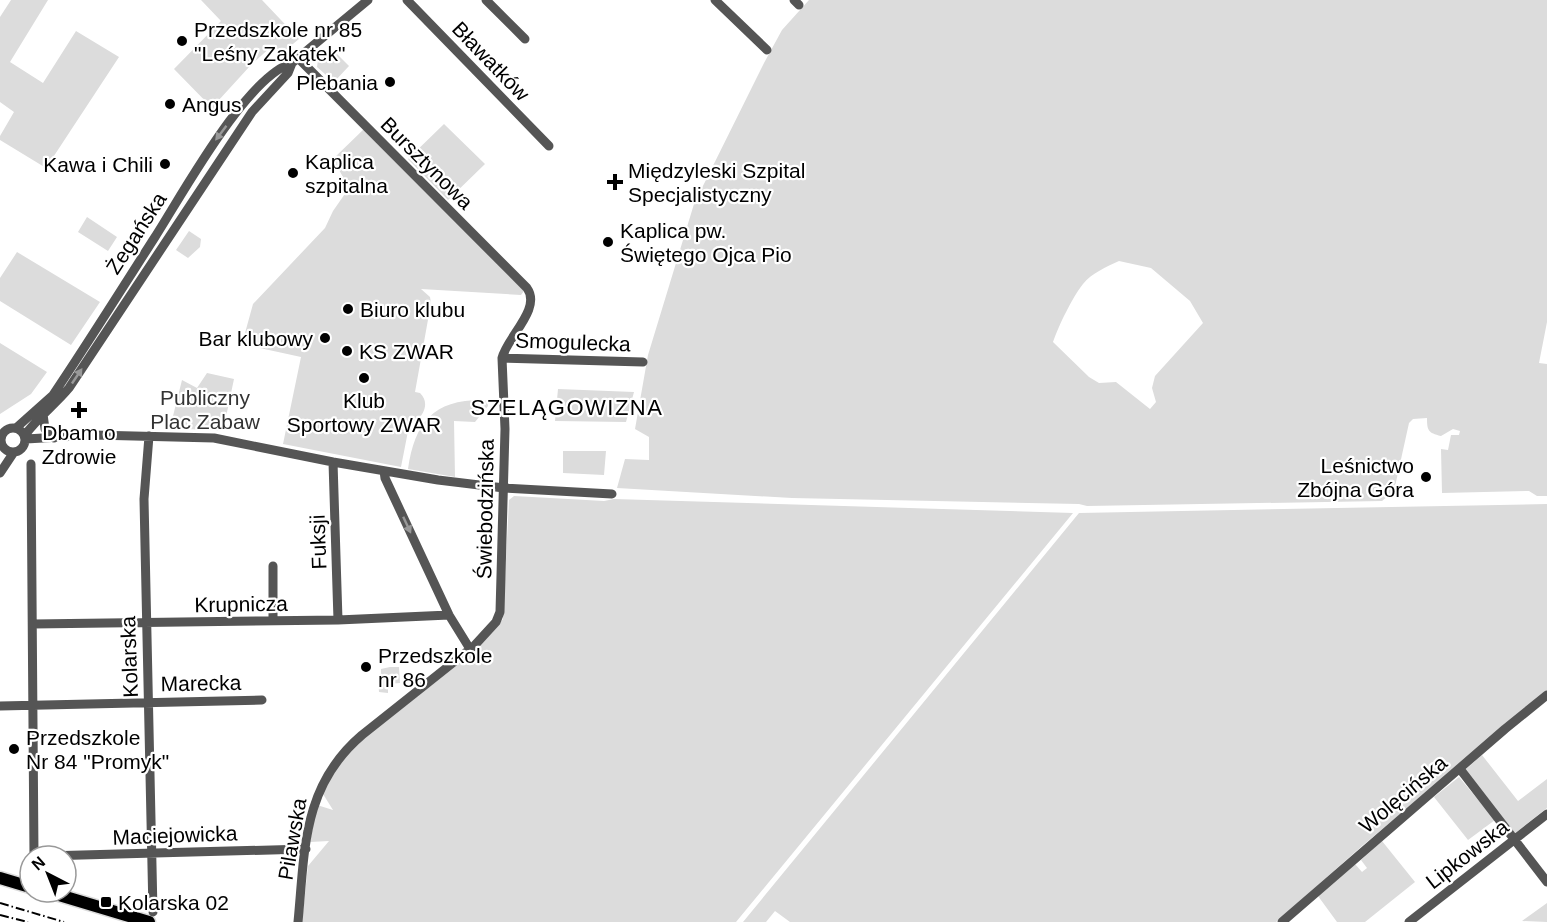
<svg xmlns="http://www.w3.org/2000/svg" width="1547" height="922" viewBox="0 0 1547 922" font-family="Arial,sans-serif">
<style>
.green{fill:#dcdcdc;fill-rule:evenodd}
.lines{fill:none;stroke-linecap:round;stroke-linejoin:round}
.major-casing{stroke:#dbdbdb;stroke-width:15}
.minor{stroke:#555;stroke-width:9}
.major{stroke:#000;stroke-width:12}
.rail{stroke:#000;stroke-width:2;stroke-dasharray:9 3 1.5 3;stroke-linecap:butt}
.oneway{fill:#999}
.poi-dot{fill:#000;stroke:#fff;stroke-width:2}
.labels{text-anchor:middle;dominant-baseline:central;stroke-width:4.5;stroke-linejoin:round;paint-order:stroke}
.poi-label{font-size:21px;fill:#000;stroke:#fff;text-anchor:start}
.street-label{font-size:21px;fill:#000;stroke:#fff}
.park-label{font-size:21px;fill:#333;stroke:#fff}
.neighbourhood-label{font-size:22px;letter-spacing:1.5px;fill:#000;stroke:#fff}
</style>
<rect width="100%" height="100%" fill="#fff"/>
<path class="green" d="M11 0H48L10 62 43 83 76 31 119 57 46 168 0 140V136L14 112 0 102V17Z
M201 0H262L299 39 282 53 273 45 250 66 218 101 217 113 174 69 221 21Z
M809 0H1547V322L1539 363 1547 364V496H1537L1529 491 1442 493 1441 449 1448 450 1451 435H1459L1460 431 1453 429 1441 436C1428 433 1427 430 1427 418L1413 419 1409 423 1394 491 1382 501 1087 506 1079 504 792 498 617 488 625 459 649 460V437L635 429 648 355 694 204 764 63 782 30ZM1119 261 1151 268 1190 301 1203 323 1155 376 1152 388 1156 402 1150 409 1116 382 1099 383 1089 377 1053 342C1059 325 1072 298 1083 284 1092 273 1106 267 1119 261Z
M332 49 349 66 334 82 317 67 318 60Z
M444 124 485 164 448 200 408 159Z
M364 129 524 291 521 295 421 289 430 297 431 303 415 392 420 393C429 402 425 412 417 421H410L401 467 283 444 301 357 242 344 253 304 325 228 333 211 349 188 333 159Z
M87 217 117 237 108 251 78 232Z
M189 231 201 239 200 247 188 258 176 250Z
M17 252 100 302 71 345 0 301V278Z
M0 343 47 372 31 394 0 414Z
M207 373 234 379 223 431 170 428 182 380 197 388Z
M558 389 634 392 626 422 555 421Z
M482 400 487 401 488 406 475 422 454 421 455 477 408 469C415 422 433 400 482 400Z
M563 451H606L604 475 563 473Z
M514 496 604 501 614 499 1073 513 736 922H302L308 866 329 841 310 842 317 805 333 810 323 794 327 782 344 758 370 733 474 652 503 619 509 500Z
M1547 504V691L1362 846 1276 922H790L775 911 766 922H743L1079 513Z
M390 667H399L400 683 388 684V693L379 692 378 675 381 674V669Z
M1482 755 1518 801 1547 779V808L1514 834 1465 770Z
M1459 777 1495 820 1468 840 1434 797Z
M1382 841 1415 882 1365 922H1337L1318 896 1355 864 1362 872 1367 868 1361 860Z
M1547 903V922L1522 921Z"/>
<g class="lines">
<defs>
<path id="major" d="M0 878 30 887
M49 892 149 922"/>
</defs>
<use href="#major" class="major-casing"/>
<path class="minor" d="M407 0 549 146
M486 0 525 39
M715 0 767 50
M794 0 799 5
M298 58 527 288C542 309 507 337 502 358L505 429 500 612 496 622 474 646 362 735C302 786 305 850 298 922
M502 358 643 362
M43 414 45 429 54 438
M1 440a12 12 0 1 1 24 0a12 12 0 1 1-24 0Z
M16 428 53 395C88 343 121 290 155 237 182 195 246 77 292 63
M25 435C38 417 55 405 69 388L252 112 288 73 292 63 368 0
M149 436 144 499 153 912
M26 439 94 435 214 438 333 462 438 480 504 488 612 494
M333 462 338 620
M31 464 34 856
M384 471 385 478 449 615 470 649
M0 473 14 452
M273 566V621
M33 624 338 620 449 615
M0 706 262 700
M1460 769 1547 882
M45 856 306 849
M1282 922 1505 729 1547 695
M1409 922 1547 814"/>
<use href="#major" class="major"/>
<path class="rail" d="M0 903 64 922
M0 915 28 922"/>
</g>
<defs><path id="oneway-solid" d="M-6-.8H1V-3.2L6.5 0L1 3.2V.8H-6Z" transform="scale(1.5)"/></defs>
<g class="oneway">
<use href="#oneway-solid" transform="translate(221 133) rotate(127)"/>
<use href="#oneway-solid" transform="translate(77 376) rotate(-56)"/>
<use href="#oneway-solid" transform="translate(407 525) rotate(65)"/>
</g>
<g class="poi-dot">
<circle cx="182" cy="41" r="6"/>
<circle cx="390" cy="82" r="6"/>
<circle cx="170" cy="104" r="6"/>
<circle cx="165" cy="164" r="6"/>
<circle cx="293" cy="173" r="6"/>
<path d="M612 173h6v6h6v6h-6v6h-6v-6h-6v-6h6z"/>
<circle cx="608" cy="242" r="6"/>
<circle cx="348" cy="309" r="6"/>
<circle cx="325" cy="338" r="6"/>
<circle cx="347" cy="351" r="6"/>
<circle cx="364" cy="378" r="6"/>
<path d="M76 401h6v6h6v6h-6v6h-6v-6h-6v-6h6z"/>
<circle cx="1426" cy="477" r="6"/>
<circle cx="366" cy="667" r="6"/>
<circle cx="14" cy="749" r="6"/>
<rect x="100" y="896" width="12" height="12" rx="3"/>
</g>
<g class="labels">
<g class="poi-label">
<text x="194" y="29">Przedszkole nr 85<tspan x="194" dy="24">"Leśny Zakątek"</tspan></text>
<text x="378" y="82" text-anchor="end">Plebania</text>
<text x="182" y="104">Angus</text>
<text x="305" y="161">Kaplica<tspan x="305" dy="24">szpitalna</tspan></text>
<text x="153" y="164" text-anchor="end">Kawa i Chili</text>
<text x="628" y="170">Międzyleski Szpital<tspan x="628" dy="24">Specjalistyczny</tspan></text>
<text x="620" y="230">Kaplica pw.<tspan x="620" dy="24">Świętego Ojca Pio</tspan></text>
<text x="360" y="309">Biuro klubu</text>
<text x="313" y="338" text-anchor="end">Bar klubowy</text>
<text x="359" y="351">KS ZWAR</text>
<text x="364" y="400" text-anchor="middle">Klub<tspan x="364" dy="24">Sportowy ZWAR</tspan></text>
<text x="79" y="432" text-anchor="middle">Dbam o<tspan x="79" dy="24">Zdrowie</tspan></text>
<text x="1414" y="465" text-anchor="end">Leśnictwo<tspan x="1414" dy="24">Zbójna Góra</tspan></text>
<text x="378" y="655">Przedszkole<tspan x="378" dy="24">nr 86</tspan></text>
<text x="26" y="737">Przedszkole<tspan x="26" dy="24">Nr 84 "Promyk"</tspan></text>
<text x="118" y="902">Kolarska 02</text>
</g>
<g class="street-label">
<text transform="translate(491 61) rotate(46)">Bławatków</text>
<text transform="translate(427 163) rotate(45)">Bursztynowa</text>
<text transform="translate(136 233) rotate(-57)">Żegańska</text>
<text transform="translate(573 342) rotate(2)">Smogulecka</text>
<text transform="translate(485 509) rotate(-89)">Świebodzińska</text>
<text transform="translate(318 542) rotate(-92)">Fuksji</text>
<text transform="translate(241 604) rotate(-1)">Krupnicza</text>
<text transform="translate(129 657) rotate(-92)">Kolarska</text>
<text transform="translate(201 683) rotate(-1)">Marecka</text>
<text transform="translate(1403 794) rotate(-40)">Wolęcińska</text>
<text transform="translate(175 835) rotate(-2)">Maciejowicka</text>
<text transform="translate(292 839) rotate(-80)">Pilawska</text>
<text transform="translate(1467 854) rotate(-38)">Lipkowska</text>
</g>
<g class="park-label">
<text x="205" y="397">Publiczny<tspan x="205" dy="24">Plac Zabaw</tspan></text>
</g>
<g class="neighbourhood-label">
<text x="567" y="407">SZELĄGOWIZNA</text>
</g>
</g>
<g transform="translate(48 874) rotate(318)"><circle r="28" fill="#ffffff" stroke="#999999" stroke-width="1.5"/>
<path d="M0-4.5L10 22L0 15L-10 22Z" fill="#000000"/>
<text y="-9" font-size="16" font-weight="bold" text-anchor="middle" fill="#000000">N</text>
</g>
</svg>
